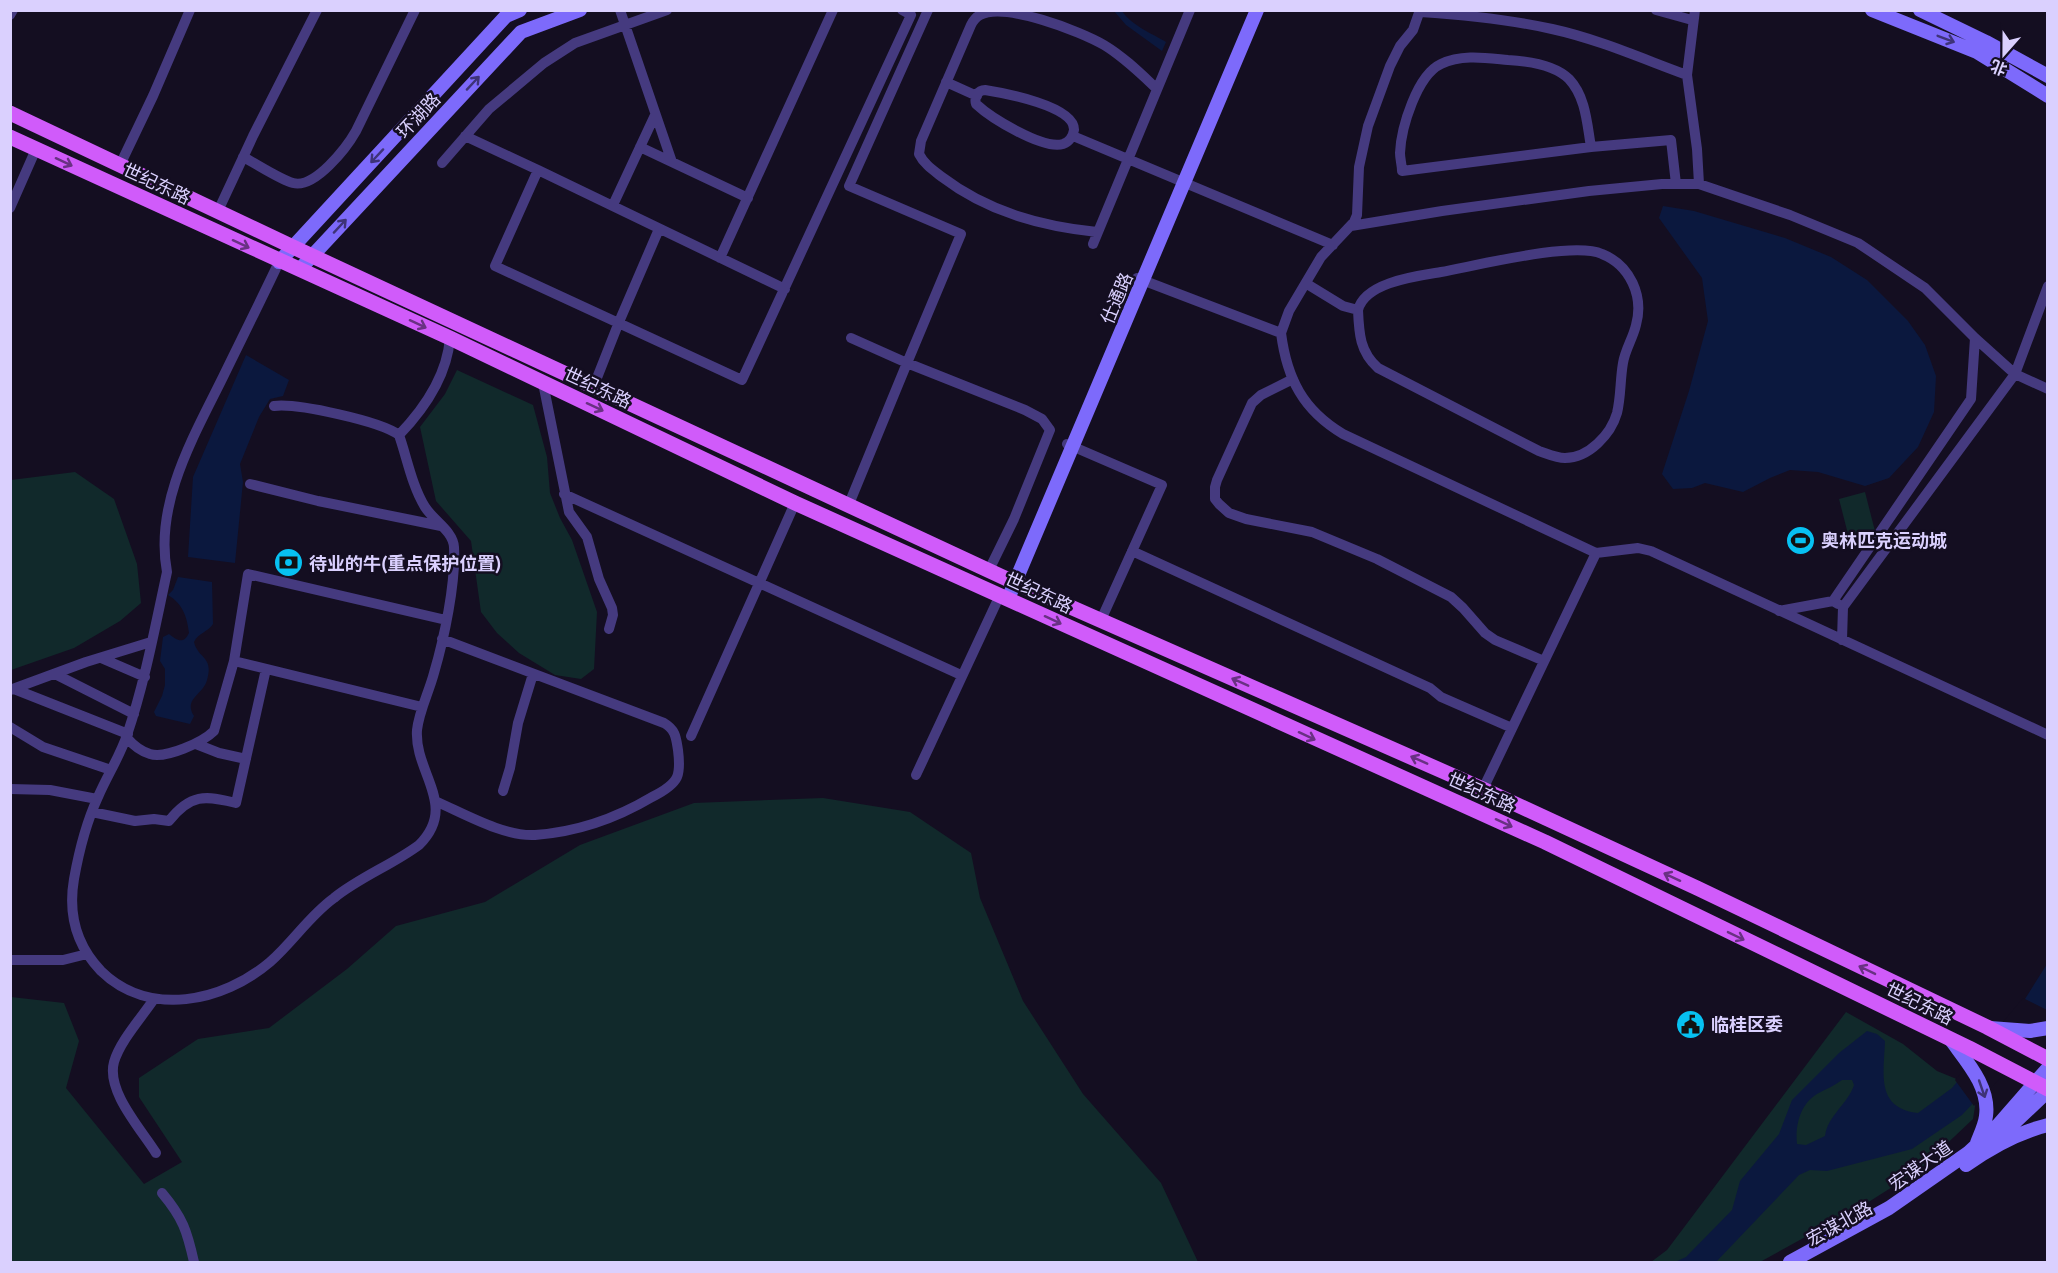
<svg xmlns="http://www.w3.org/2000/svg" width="2058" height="1273" viewBox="0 0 2058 1273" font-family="Ubuntu,'Noto Sans SC',sans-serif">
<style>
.green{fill:#11292b}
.water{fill:#0b183e;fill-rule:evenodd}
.pier{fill:#140e21}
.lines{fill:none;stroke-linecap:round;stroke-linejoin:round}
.street{stroke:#453a7f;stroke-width:10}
.secondary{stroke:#7d6afb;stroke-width:14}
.primary{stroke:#d05bfa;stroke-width:15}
.oneway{stroke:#3e3378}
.oneway2{stroke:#693183}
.labels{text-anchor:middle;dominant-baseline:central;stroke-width:5;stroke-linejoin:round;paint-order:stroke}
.street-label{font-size:18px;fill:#dad0fe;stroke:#140e21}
.poi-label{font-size:18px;font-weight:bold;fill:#dad0fe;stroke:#140e21;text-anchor:start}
</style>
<rect width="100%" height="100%" fill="#140e21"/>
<path class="green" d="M457 370 533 405 547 457 550 493 560 518 572 540 597 612 594 669 581 679 555 675 519 653 497 633 481 612 471 541 436 501 420 427 445 394Z
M75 472 114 499 137 564 141 603 120 621 74 648 11 670V480Z
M1865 492 1876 535 1850 542 1839 499Z
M823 798 910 812 971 853 980 898 1023 1001 1083 1094 1161 1183 1198 1262H11V997L64 1003 79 1041 66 1088 144 1184 182 1162 139 1097V1078L198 1039 269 1028 347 969 396 926 485 902 580 845 694 803Z
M1846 1012 1903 1044 1937 1071 1959 1080 1976 1100 1973 1119 1919 1170 1867 1203 1760 1262H1651L1667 1250Z"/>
<path class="water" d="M1114 11H1122C1131 25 1151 33 1166 42L1162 51 1126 25Z
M1663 206 1694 211 1785 238 1831 257 1867 280 1908 321 1925 345 1936 376 1934 412 1918 447 1889 478 1865 486 1818 472 1790 470 1770 478 1743 492 1705 483 1692 488 1673 489 1662 474 1689 391 1708 321 1702 278 1659 218Z
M246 355 289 380 283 396 270 399 259 417 240 464 243 482 235 563 188 557 193 477Z
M178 577 212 582 213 624C208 632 198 633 194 642 198 659 214 656 207 680 203 695 183 699 194 716L190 724 156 716 154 712 162 696 165 685V669L160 661 163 637 169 634C177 640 183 645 189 633 187 617 183 604 168 595L173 590Z
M2047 964V1024L1962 1115 1912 1149 1827 1171 1810 1170 1799 1175 1716 1262H1675L1686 1257 1732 1210 1740 1181 1779 1134 1792 1100 1839 1053 1867 1031 1877 1034 1885 1041C1884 1073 1875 1108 1918 1113L1952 1088 2025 999ZM1842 1080H1852L1854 1085C1848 1104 1828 1115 1825 1136L1806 1145 1797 1144C1795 1126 1800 1104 1817 1094 1826 1089 1834 1086 1842 1080Z"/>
<path class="pier" d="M2023 998 2047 1010 2048 1028 1974 1106 1955 1080Z"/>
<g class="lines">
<path class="street" d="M620 10 672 162
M928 10 849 186 961 234 907 363 1025 410 1042 419 1050 430 1014 519 989 570
M1656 10 1692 20
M1695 10 1687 75 1697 149 1699 184
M1420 12C1465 15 1508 19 1552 29 1598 39 1643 59 1687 75
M10 15 13 10
M946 82 977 96
M985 90C1004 93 1075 106 1074 130 1073 136 1069 142 1063 144 1043 150 991 118 976 104 974 97 978 90 985 90Z
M465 136 538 170 495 266 742 380 911 15 902 10
M1073 136 1333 245
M640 147 748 198
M1591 147C1587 124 1586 97 1569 79 1555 65 1527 61 1508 60 1486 58 1462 54 1441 64 1417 75 1401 128 1400 153 1400 159 1402 165 1402 171L1591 147 1671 140 1676 184
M243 157C257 164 279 179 293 183 315 189 347 147 356 131L415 10
M442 163 489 109 544 63 575 43 667 10
M120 165 153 96 190 10
M538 170 785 289
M613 205 655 115
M10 208 36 149
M218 211 253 136 317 10
M1351 226 1442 211 1589 191 1662 184H1699L1790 215 1858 243 1925 288 1975 338 2015 374 1843 607 1842 640
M1097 232C1041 226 988 212 942 177 933 170 924 164 919 154L921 141 971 25C973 21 976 17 980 15 1005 2 1080 31 1104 45 1124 57 1141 74 1157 89
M1093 244 1190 10
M720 258 833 10
M1137 278 1281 333C1287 379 1303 410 1343 434L1596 553 1638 548 1651 551 2048 735
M1307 284 1343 306 1358 310C1359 334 1360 352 1378 368L1539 451C1548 454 1556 458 1565 458 1589 458 1611 434 1617 413 1621 397 1620 380 1623 363 1625 350 1633 338 1636 325 1644 296 1630 265 1602 254 1573 241 1475 266 1441 272 1417 276 1365 282 1358 310
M2048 286 2015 374 2048 389
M1281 333 1289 311 1321 257 1354 222 1357 215 1359 167 1368 126 1390 66 1400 46 1413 30 1420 10
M1293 379 1261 395 1252 403 1217 480 1215 487V499L1219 504 1229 513 1246 519 1312 532 1377 559 1451 597 1463 608 1485 633 1495 640 1544 661
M543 383 569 512 587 537 599 579 612 608 613 615 609 629
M593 388 619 322 659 229
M274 406C297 403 380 421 399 435 407 458 412 486 425 507 434 521 453 531 454 547 456 583 444 639 434 673 429 692 419 711 417 730 414 773 459 805 419 845 392 865 360 877 334 898 309 916 293 942 270 962 223 1002 149 1018 101 971 76 945 68 914 74 879 79 851 86 823 98 797 107 776 120 756 127 735 145 682 155 627 167 572 154 503 194 436 223 377 242 338 261 300 279 262
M399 435C425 408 447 376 450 338
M1067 444 1162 485 1101 620
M250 484 318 501 441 526
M564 494 961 675
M849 504 907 363 851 338
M1132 551 1430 688 1441 697 1512 728
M1833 601 1971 399 1975 338
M1779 611 1833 601 1838 604
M101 658 145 677
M55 674 134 714
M14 689 128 734
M10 690 86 662 151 642
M422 707 234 661 248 574 446 620
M10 727 43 747 111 770
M691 736 795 503
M127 738C133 745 140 751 150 754 166 759 203 742 214 731L234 661
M196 744 219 753 246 759
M916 775 1000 595
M10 789 50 790 97 799
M1483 789 1596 553
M503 791 510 768 518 723 533 674
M435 801C463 813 504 837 535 835 577 832 615 819 652 797 660 793 673 786 677 777 680 770 679 758 678 750 676 738 676 730 664 723L442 639
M92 812 135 821 154 819 169 821C190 794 205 795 236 803L266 669
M10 960H63L87 954
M154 999C142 1017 120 1041 114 1062 106 1091 141 1129 156 1153
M162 1193C183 1218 187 1231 194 1262"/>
<path class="secondary" d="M1872 10 1977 52 2048 96
M1920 10 1986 42 2048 76
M279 262 506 16 520 10
M300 269 521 32 580 10
M1008 599 1257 10
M1990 1028 2030 1031 2048 1028
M1951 1040C1967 1062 1990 1087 1986 1116 1985 1125 1980 1135 1977 1143
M1993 1143 2048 1091
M1966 1165C1990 1148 2019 1132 2048 1125
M1790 1262 1889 1208 1968 1153 1998 1125 2048 1068"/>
<path class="primary" d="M10 113 293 247 1007 579 1483 789 1697 888 1987 1027 2048 1059
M10 137 450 338 795 503 1545 842 1969 1048 2048 1089"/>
</g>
<defs><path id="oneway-shaft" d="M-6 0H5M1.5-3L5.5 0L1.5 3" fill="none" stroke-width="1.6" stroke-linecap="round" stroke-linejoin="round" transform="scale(1.5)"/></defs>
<g class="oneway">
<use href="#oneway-shaft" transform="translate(1946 39) rotate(21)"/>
<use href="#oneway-shaft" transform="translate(473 83) rotate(-47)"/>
<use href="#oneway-shaft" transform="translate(377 156) rotate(133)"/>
<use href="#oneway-shaft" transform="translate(340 226) rotate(-47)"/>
<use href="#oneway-shaft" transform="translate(1982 1089) rotate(71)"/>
</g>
<g class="oneway2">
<use href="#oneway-shaft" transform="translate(64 162) rotate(25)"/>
<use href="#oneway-shaft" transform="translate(241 244) rotate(25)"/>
<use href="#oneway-shaft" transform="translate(418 324) rotate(25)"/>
<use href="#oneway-shaft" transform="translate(595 407) rotate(25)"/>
<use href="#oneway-shaft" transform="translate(1053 620) rotate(25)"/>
<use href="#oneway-shaft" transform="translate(1240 682) rotate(-156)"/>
<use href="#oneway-shaft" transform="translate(1307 736) rotate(25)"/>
<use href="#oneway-shaft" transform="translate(1419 760) rotate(-156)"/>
<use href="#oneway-shaft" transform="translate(1504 823) rotate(25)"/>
<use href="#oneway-shaft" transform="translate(1672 877) rotate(-155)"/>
<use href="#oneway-shaft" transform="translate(1736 936) rotate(26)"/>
<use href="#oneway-shaft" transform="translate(1867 970) rotate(-154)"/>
</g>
<defs>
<symbol id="stadium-disc" viewBox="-11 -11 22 22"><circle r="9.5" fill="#07c1f2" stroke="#140e21"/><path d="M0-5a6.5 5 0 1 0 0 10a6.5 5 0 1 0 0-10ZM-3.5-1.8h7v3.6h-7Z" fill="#111"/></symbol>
<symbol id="bank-disc" viewBox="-11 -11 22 22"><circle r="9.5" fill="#07c1f2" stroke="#140e21"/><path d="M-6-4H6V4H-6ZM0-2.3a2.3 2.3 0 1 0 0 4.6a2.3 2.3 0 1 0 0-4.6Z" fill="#111"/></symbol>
<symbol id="civic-disc" viewBox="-11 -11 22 22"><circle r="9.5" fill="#07c1f2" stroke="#140e21"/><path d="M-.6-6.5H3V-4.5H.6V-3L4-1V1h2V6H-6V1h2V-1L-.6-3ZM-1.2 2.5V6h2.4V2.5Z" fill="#111"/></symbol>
</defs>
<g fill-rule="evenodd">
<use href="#stadium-disc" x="1784" y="524" width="33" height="33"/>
<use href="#bank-disc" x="272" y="546" width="33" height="33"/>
<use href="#civic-disc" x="1674" y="1008" width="33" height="33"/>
</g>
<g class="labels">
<g class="street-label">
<text transform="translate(418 115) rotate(-47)">环湖路</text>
<text transform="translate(157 183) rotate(25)">世纪东路</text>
<text transform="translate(1116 298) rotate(-67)">仕通路</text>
<text transform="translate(598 387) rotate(25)">世纪东路</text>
<text transform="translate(1039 592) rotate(25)">世纪东路</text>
<text transform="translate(1482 792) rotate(24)">世纪东路</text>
<text transform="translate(1920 1003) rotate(26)">世纪东路</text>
<text transform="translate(1920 1165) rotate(-35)">宏谋大道</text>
<text transform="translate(1839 1223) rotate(-29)">宏谋北路</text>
</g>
<g class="poi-label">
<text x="1821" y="540">奥林匹克运动城</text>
<text x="309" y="563">待业的牛(重点保护位置)</text>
<text x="1711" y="1024">临桂区委</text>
</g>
</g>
<rect width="2058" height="1273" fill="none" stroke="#dad0fe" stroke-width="24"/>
<g transform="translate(2004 54) rotate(201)" stroke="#140e21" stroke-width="4.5" paint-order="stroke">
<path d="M0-4.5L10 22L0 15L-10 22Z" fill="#dad0fe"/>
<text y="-9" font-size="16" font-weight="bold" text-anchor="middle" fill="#dad0fe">北</text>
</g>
</svg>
